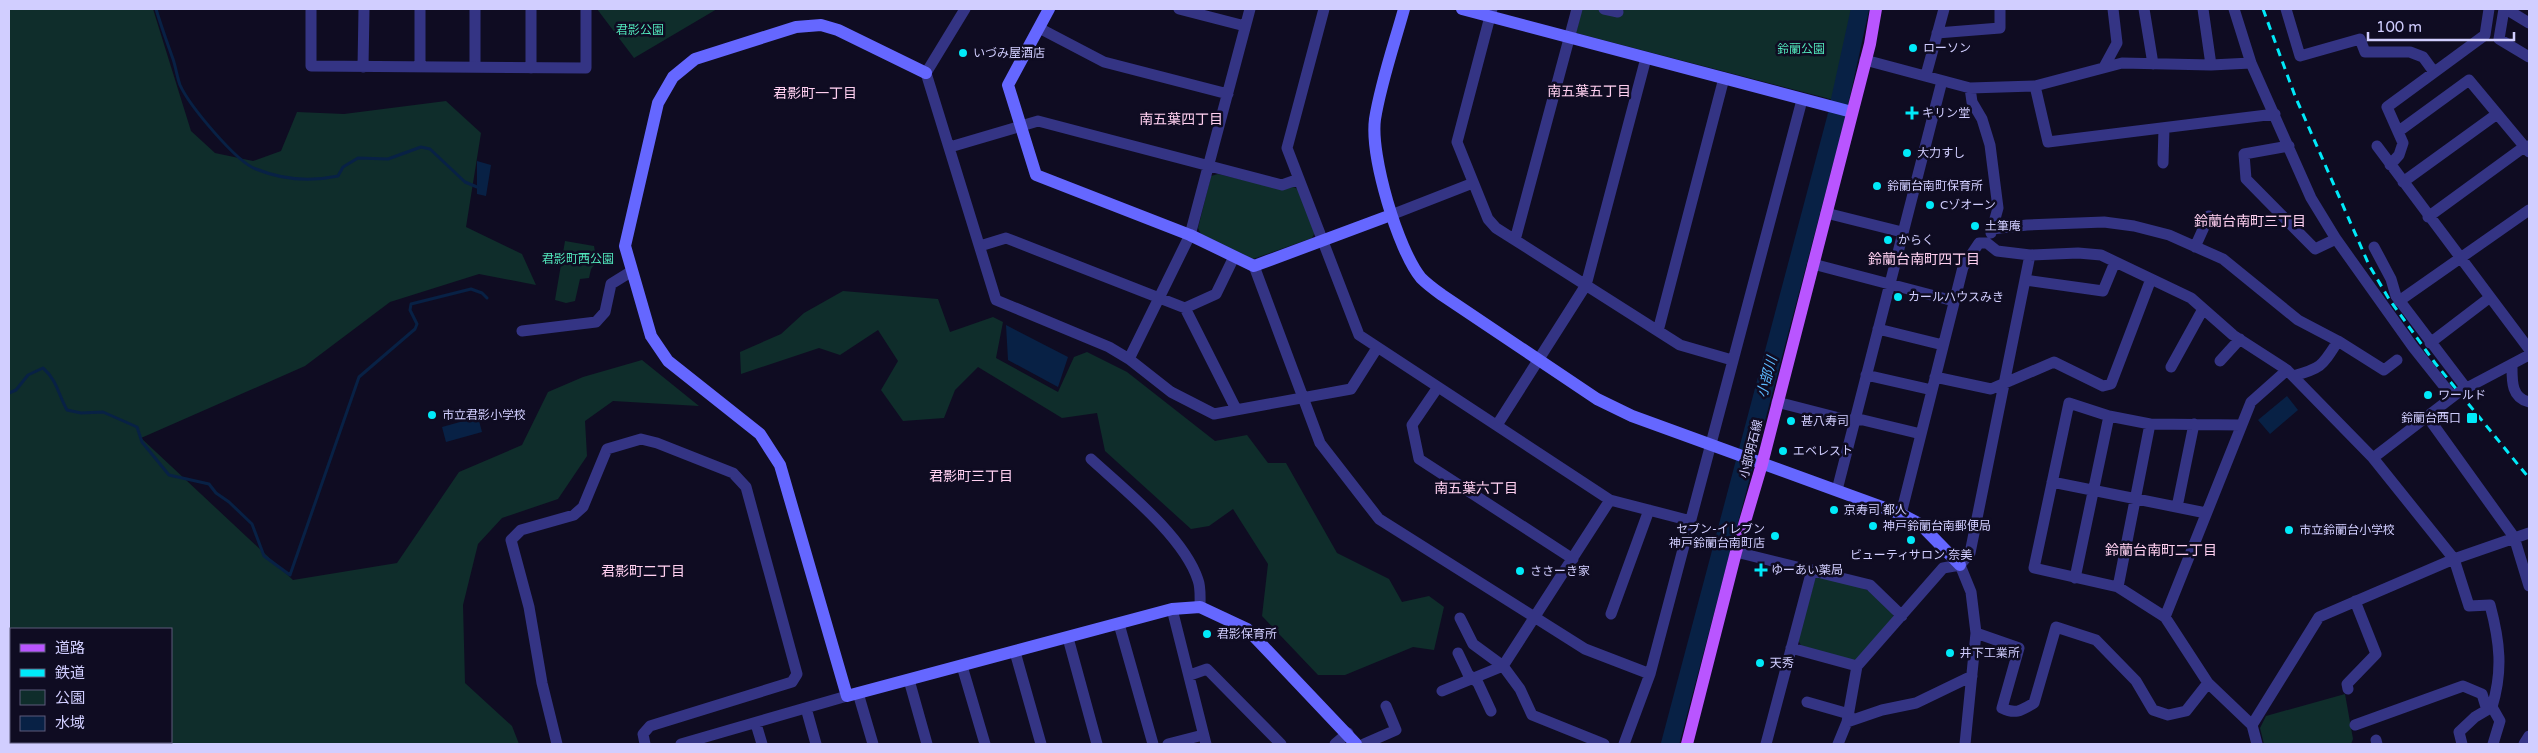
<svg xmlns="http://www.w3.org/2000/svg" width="2538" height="753" viewBox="0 0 2538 753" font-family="'Varela Round','Noto Sans JP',sans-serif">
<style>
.green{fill:#0f2d2b;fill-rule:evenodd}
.water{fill:#082145}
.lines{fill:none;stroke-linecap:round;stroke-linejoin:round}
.stream{stroke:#082145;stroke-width:3}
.river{stroke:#082145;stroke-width:18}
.street{stroke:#343484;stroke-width:11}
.secondary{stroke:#6567ff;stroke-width:12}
.primary{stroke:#b955ff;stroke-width:12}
.rail{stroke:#00eaf9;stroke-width:3;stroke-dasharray:8 6;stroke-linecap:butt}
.poi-dot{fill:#00eaf9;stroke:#0f0c22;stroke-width:2}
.labels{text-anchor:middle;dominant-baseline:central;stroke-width:5;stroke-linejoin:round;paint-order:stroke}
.park-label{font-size:12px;fill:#52e6bb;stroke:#0f0c22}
.poi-label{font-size:12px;fill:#d1ceff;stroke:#0f0c22;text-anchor:start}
.street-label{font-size:12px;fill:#d1ceff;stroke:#0f0c22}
.neighbourhood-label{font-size:14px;fill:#ffd0f0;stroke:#0f0c22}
.water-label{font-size:14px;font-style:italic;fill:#5cbaff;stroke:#0f0c22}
</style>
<rect width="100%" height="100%" fill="#0f0c22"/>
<path class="green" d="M9 9H153L191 131 215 153 253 161 281 151 297 112 344 114 446 101 481 133 466 227 522 254 536 285 479 274 390 302 305 366 141 438 293 580 397 563 459 472 522 445 548 392 583 377 642 360 699 406 613 401 585 421 587 456 558 499 502 518 478 544 463 605 465 683 512 726 519 744H9ZM11 629H171V742H11Z
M597 9H717L634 58Z
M1582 9H1856L1834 100 1576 33Z
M1218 174 1281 189 1291 186 1300 190 1315 232 1312 238 1253 259 1201 234 1198 228 1211 176Z
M565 241 594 246 595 252 599 253 600 258 591 269 589 278 580 279 575 301 566 303 555 300Z
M843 291 938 299 950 332 993 317 1003 322 996 358 1058 392 1074 357 1087 352 1127 372 1215 441 1247 435 1268 463H1286L1337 553 1389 579 1402 602 1429 596 1444 607 1434 650 1413 647 1345 675H1318L1262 616 1268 564 1233 509 1209 526 1191 529 1105 451 1097 413 1062 418 978 367 955 390 944 418 903 421 881 390 898 361 878 330 840 355 819 348 741 374 740 352 781 334 804 313Z
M1820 576C1845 583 1886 588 1894 618L1859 659 1852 661 1803 649 1798 640 1815 579Z
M2345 694 2353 739 2351 744H2264L2260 728 2266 716Z"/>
<path class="water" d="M477 161 491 165 486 196 477 194Z
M1006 325 1068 357 1058 387 1008 360Z
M2287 396 2298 410 2270 434 2258 420Z
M478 417 482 432 446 442 442 427Z"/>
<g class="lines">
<path class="stream" d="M156 9C161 26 167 42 173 59 176 68 177 77 180 85 189 105 236 162 256 169 283 180 310 182 338 176L343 167 358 158 388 159 421 147 430 149 465 182 477 187
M9 393 16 390 28 375 43 368C57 380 58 394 67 410L81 413 103 412 137 427 142 442 169 475 209 484 216 493 229 502 252 524 264 556 290 575 359 377 415 329 417 324 410 310 411 304 471 289 482 293 487 298"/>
<path class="river" d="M1670 744 1836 118 1860 9"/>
<path class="street" d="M311 9V66L586 68V9
M475 9V67
M531 9V68
M965 9 926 73 996 300 1109 347 1129 359 1171 392 1214 414 1351 389 1377 348
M1179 9 1245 26
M1324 9 1287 148 1359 335 1610 500 1691 521
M1492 9 1457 142 1488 219 1496 228 1680 345 1732 360
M1604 9 1618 12
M2144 9 2153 64
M2203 9 2211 65
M2234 9 2251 63
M2286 9 2300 56 2360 39 2365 52H2410L2423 57 2434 72
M2504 9 2499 39 2529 57
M2506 9 2529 23
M1039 28 1104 62 1228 94
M1937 33 2000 28V9
M1865 60 1970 88 2035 86 2122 63 2211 65 2251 63 2311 198 2336 239 2413 347 2452 396
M363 67 364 9
M420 67V9
M2104 67 2117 43 2113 9
M1926 75 1944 9
M2035 86 2048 142 2275 114
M1970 88 1972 102 1982 119 1990 145 1998 208 1991 233
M2399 131 2469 80 2529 152
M2289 146 2244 154 2246 179 2315 249 2336 239
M2377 146 2529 349
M950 147 1038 121 1282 185 1299 179
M2163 163 2164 128
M2390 165 2399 155 2403 143 2387 107 2485 35 2489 9
M2403 182 2497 114
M1826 213 1902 232
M1391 215 1473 183
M2428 217 2524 147 2529 146
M1992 229 2027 225 2104 222 2134 226 2169 235 2223 259 2298 320 2338 341 2384 370 2397 360
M1515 240 1577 9
M980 246 1006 238 1185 308 1236 409
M2195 247 2209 216
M2374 247 2391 279 2396 296 2466 388
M1813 264 1954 301
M1254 266 1320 443 1379 519 1585 649 1650 674
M2025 280 2103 291 2115 262
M2399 301 2529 210
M1185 308 1216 294 1234 257
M1878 329 1943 345
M522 331 596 322 605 312 611 284 632 271
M1658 331 1724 78
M2430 343 2489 298
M1129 359 1190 235 1250 9
M2220 361 2240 339
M2512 365C2512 380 2511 398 2529 402
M2171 367 2203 309
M1866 375 1932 390
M2293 376C2322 368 2322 366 2338 341
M1935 377 1991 389 2054 362 2103 386 2111 384 2151 279
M1438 387 1412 425 1419 459 1573 559
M1777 402 1847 420H1863L1921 434
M2427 416 2514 537 2529 586
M1497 425 1586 285 1646 58
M2241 425 2150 424 2109 416 2069 403 2034 568 2118 587 2165 617 2208 683 2252 725 2257 744
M2373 458 2459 392 2529 355
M1091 459C1125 490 1184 537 1198 580 1201 588 1200 599 1200 607
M2052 482 2206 513
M1837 490 1942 81
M2177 507 2194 424
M1901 514 1963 267 1979 243H1987L1997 251 2030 255 2078 253 2101 255 2191 298 2233 335 2287 370 2373 458 2454 559 2469 606 2490 605C2500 642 2503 671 2492 707L2500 721 2493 744
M1736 552 1870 585 1902 616
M1960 565 1971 592 1976 633 1965 744
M2075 578 2109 416
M2118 587 2150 424
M1172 609 1206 744
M1611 614 1649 510
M2165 617 2251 402 2287 370
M1460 618 1473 644 1503 666 1520 689 1532 715 1604 744
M1119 624 1153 744
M1976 633 2019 648 2002 708C2016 715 2022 710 2034 703L2056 627 2096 640 2136 681 2153 710 2168 715 2186 711 2208 683
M1068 638 1097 744
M1791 648 1857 666
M1015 652 1041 744
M1458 653 1468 674 1478 683 1491 711
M962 666 985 744
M1190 675 1207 669 1281 744
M909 680 927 744
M2348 689 2347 684 2376 654 2355 601
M1442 691 1503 666 1610 500
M858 693 873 744
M1807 702 1849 714
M806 708 816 744
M1847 722 1882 710 1916 703 1972 676
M756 724 762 744
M2252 725 2319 617 2454 559 2529 533
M2355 725 2463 686 2482 694 2487 710
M2376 740 2377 744
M557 744 542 683 529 607 511 540 521 530 574 515 583 507 607 449 641 439 657 443 733 473 746 487 797 674 792 682 650 726 643 734 645 744
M681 744 847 696
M1168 744 1203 735
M1335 744 1348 733
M1364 744 1396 730 1386 706
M1624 744 1650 674 1802 100
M1766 744 1812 570
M1838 744 1847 722 1857 666 1943 568 1960 565 1970 553 2030 255
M2462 744 2459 732 2475 717 2492 707
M2524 744 2529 736"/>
<path class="secondary" d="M1049 9 1008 85 1036 175 1190 235 1254 266 1391 215
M1404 9C1394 45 1381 82 1375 119 1370 156 1398 250 1421 278 1427 284 1435 290 1442 295L1597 399 1632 416 1901 514 1920 524 1960 565
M1462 9 1852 112
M926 73 838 30 821 25 796 27 695 59 673 77 658 103 625 246 651 336 668 361 760 434 780 465 847 696 1172 609 1200 607 1247 629 1356 744"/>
<path class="primary" d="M1687 744 1736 552 1762 464 1870 44 1876 9"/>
<path class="rail" d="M2263 9 2295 96 2369 265 2389 299 2435 363 2529 478"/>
</g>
<g class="poi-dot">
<circle cx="1913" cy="48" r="5"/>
<circle cx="963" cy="53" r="5"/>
<path d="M1909.5 105.5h5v5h5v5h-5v5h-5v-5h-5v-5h5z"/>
<circle cx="1907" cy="153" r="5"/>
<circle cx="1877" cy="186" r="5"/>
<circle cx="1930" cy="205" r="5"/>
<circle cx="1975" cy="226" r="5"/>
<circle cx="1888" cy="240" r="5"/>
<circle cx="1898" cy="297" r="5"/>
<circle cx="2428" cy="395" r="5"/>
<circle cx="432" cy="415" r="5"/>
<rect x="2466" y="412" width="12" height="12" rx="2.5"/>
<circle cx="1791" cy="421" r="5"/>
<circle cx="1783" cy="451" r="5"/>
<circle cx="1834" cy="510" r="5"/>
<circle cx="1873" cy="526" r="5"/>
<circle cx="2289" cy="530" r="5"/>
<circle cx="1775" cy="536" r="5"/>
<circle cx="1911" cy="540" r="5"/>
<path d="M1758.5 562.5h5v5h5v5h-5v5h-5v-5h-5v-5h5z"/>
<circle cx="1520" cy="571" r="5"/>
<circle cx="1207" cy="634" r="5"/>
<circle cx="1950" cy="653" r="5"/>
<circle cx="1760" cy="663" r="5"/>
</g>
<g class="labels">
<g class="park-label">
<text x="640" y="30">君影公園</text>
<text x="1801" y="49">鈴蘭公園</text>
<text x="578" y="259">君影町西公園</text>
</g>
<g class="poi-label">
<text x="1923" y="48">ローソン</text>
<text x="973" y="53">いづみ屋酒店</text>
<text x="1922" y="113">キリン堂</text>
<text x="1917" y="153">大力すし</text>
<text x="1887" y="186">鈴蘭台南町保育所</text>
<text x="1940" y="205">Cゾオーン</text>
<text x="1985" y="226">土筆庵</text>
<text x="1898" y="240">からく</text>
<text x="1908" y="297">カールハウスみき</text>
<text x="2438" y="395">ワールド</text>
<text x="442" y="415">市立君影小学校</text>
<text x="2461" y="418" text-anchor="end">鈴蘭台西口</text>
<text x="1801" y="421">甚八寿司</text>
<text x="1793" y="451">エベレスト</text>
<text x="1844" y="510">京寿司 都人</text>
<text x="1883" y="526">神戸鈴蘭台南郵便局</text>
<text x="1765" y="529" text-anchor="end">セブン-イレブン<tspan x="1765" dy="14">神戸鈴蘭台南町店</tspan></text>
<text x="2299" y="530">市立鈴蘭台小学校</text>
<text x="1911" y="555" text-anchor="middle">ビューティサロン 奈美</text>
<text x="1771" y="570">ゆーあい薬局</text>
<text x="1530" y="571">ささーき家</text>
<text x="1217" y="634">君影保育所</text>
<text x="1960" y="653">井下工業所</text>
<text x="1770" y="663">天秀</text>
</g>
<g class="street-label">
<text transform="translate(1751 449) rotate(-76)">小部明石線</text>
</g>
<g class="neighbourhood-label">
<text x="1589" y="91">南五葉五丁目</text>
<text x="815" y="93">君影町一丁目</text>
<text x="1181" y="119">南五葉四丁目</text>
<text x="2250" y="221">鈴蘭台南町三丁目</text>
<text x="1924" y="259">鈴蘭台南町四丁目</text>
<text x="971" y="476">君影町三丁目</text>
<text x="1476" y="488">南五葉六丁目</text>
<text x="2161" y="550">鈴蘭台南町二丁目</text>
<text x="643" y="571">君影町二丁目</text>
</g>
<g class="water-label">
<text transform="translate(1767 377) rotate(-75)">小部川</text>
</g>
</g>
<rect width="2538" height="753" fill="none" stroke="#d1ceff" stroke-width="20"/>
<rect x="10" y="628" width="162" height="115" fill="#0f0c22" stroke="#5d5a7a"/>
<rect x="20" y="644" width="25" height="8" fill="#b955ff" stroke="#5d5a7a"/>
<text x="55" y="653" font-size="15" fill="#d1ceff">道路</text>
<rect x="20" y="669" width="25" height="8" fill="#00eaf9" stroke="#5d5a7a"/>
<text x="55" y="678" font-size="15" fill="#d1ceff">鉄道</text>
<rect x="20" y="690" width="25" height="15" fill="#0f2d2b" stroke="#5d5a7a"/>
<text x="55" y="703" font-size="15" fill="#d1ceff">公園</text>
<rect x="20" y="716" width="25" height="15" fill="#082145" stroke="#5d5a7a"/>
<text x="55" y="728" font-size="15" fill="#d1ceff">水域</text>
<path d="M2368 32v8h146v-8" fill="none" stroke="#d1ceff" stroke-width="2.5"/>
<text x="2376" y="32" font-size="15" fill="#d1ceff" stroke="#0f0c22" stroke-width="4" paint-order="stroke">100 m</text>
</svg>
